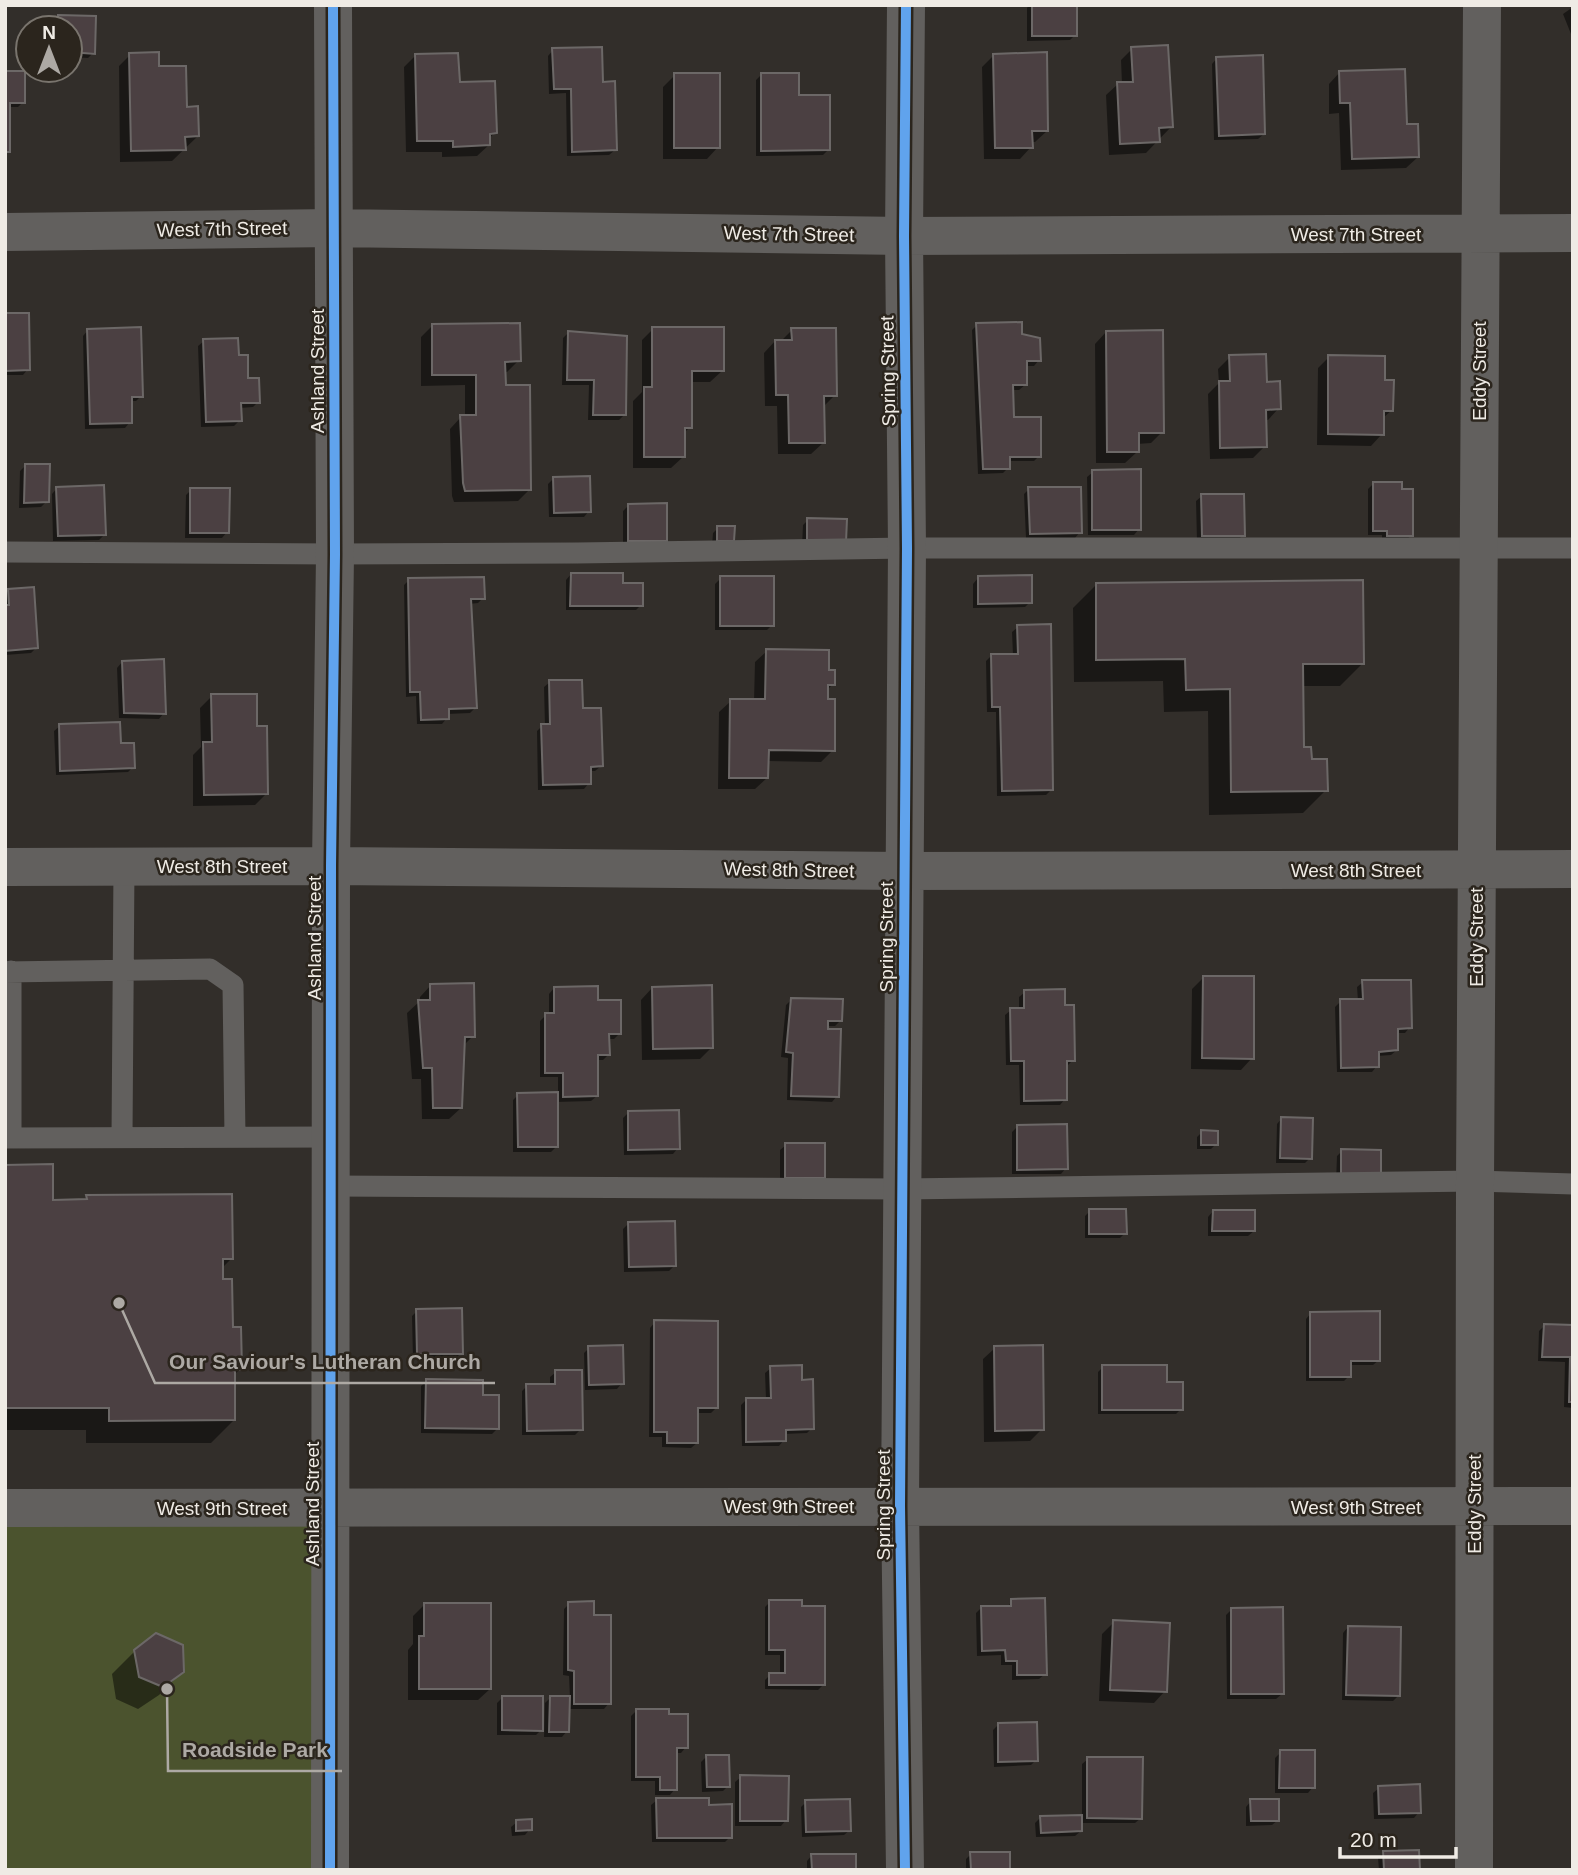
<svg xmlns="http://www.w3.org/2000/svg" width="1578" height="1875" viewBox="0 0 1578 1875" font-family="Helvetica,sans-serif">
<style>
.green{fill:#4b532e}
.shadow{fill:#0007}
.building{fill:#4b4042;stroke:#6c6867;stroke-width:2}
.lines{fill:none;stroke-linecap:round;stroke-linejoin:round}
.lane{stroke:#62605e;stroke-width:21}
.street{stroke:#62605e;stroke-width:38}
.cycleway-casing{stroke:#2b251d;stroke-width:15}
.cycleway{stroke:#60a3ed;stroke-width:10}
.labels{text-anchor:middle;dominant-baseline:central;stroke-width:5;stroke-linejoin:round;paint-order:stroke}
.street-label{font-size:19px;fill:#efebe5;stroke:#2b251d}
.leader{fill:none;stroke:#ada9a4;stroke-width:2.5}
.callout-dot{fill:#ada9a4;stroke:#2b251d;stroke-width:2.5}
.callout-label{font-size:21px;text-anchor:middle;font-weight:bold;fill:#ada9a4;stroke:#2b251d;stroke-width:5;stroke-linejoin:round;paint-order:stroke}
</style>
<rect width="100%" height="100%" fill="#322e2a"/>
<path class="green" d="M5 1508H329L330 1870H5Z"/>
<path class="shadow" d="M1029 5H1075V35L1070 40 1027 41V8Z
M1090 5H1142L1090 7Z
M1573 7V39L1563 14Z
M59 16 94 18 93 53 88 58 70 57V28H53V22Z
M1132 49 1171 127 1146 153 1109 155 1106 95 1118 84H1122L1121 60Z
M553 50 601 83 615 150 609 155 567 156 566 93 549 94 548 56Z
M130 55 158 68 185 109 198 136 172 161 120 162 119 66Z
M994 55 1047 131 1035 142H1031V147L1020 159H984L982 67Z
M415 56 458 84 495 132 489 139V145L477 156 442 157V152H406L404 67Z
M1217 58 1264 134 1258 139 1214 140 1212 64Z
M5 72 23 102 18 107H8V151L5 154Z
M1340 72 1418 157 1406 168 1341 170 1339 113 1329 114V84Z
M675 75 718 147 707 159H663V87Z
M761 75 797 97 828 150 823 155 756 156V80Z
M5 315 28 369 23 375H5Z
M433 325 519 360 507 372H504V387L529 490 518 501 454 502 452 496 450 429 461 417H465V385L421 386V337Z
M977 325 1021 336 1039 360 1034 366H1025V385L1019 390H1012V419L1039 456 1034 461H1008V468L1003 473 978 474 972 330Z
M653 329 722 371 710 382H690V427L683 434V457L671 468H633V401L642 392V340Z
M88 330 141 396 136 401H130V422L125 428 85 429 83 336Z
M792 330 835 395 824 406 823 443 811 454H778L777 406H765L764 353 775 341H781Z
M1106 332 1162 432 1151 443 1137 444V452L1125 463H1096L1095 344Z
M568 333 624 415 619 420H588L589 385H562L563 338Z
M204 341 238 357 246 380 258 402 253 407 240 408V420L234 426 201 427 198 346Z
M1230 357 1265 383 1279 408 1268 420H1264L1265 446 1253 458 1210 459 1208 394 1219 383 1218 369Z
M1329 357 1383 382 1392 410 1382 419V434L1371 446 1317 445 1318 368Z
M25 466 47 501 41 507 19 508 20 471Z
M1093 472 1139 529 1134 535H1088L1087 477Z
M553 479 589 511 584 517H549L548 484Z
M1373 484 1412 535 1406 540 1382 541V535H1368V489Z
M57 488 105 534 99 540 53 541 52 494Z
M1029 489 1080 532 1075 538H1026L1024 494Z
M191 490 227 532 222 538H185L186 495Z
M1202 496 1243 535 1238 540 1197 541 1196 501Z
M628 506 666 540 660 545 623 546V511Z
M808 520 845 541 802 546 803 525Z
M718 528 727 546H712L713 533Z
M571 574 622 585 641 605 636 610H566V580Z
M721 578 772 625 767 630H715V584Z
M978 578 1030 602 1025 607 973 608V584Z
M409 580 483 598 478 603 469 604 475 708 470 713 447 714V718L442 724H417L416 696 406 697 404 585Z
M1096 585 1363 663 1340 686H1301L1302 749 1310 760 1326 790 1303 813 1209 815 1208 711 1164 712 1163 681 1074 682 1073 608Z
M9 591 36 648 31 653 5 655V594Z
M1018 627 1052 789 1046 795 997 796 996 712H987L986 661 991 656 1013 655 1012 632Z
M767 651 827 672 833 684 826 691 833 750 821 762 767 761V778L755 789H718L719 712 731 701H754L755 662Z
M122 662 164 713 159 719 119 718 117 668Z
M550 682 581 710 601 766 595 771H589V783L584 789 538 790 537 731 542 726H545L544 687Z
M212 696 267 793 255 805 193 806V755L201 747 200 708Z
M60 726 120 744 133 767 128 772 56 775 54 731Z
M1203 978 1252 1058 1241 1070 1191 1069 1192 989Z
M1363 982 1410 1027 1405 1033H1396L1397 1050 1391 1055 1377 1056V1066L1372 1072H1337L1335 1007 1341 1001H1358L1357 987Z
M431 985 473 1036 462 1047 461 1108 449 1119H422L421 1079H412L407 1013 420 1001V997Z
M554 988 619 1034 614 1039H608V1055L603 1060H597V1096L591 1101 556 1102 557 1146 551 1152H513V1100L518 1095 558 1094V1077H540V1021L546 1015H549V994Z
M652 988 712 1047 700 1059 642 1060 641 1000Z
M1025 992 1063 1006 1073 1060 1068 1065H1065V1099L1060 1105H1020L1019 1065H1006L1005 1015 1011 1010H1019V997Z
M792 999 841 1020 835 1026H826L837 1096 832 1102 787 1100 788 1058 781 1057 786 1005Z
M628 1113 678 1148 673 1154 624 1155 623 1118Z
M1282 1118 1310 1158 1305 1163H1276L1277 1124Z
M1017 1127 1066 1168 1061 1174H1012V1132Z
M1202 1132 1216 1144 1211 1149H1197V1137Z
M786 1145 823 1177 817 1182H780V1150Z
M1342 1151 1374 1182H1336L1337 1156Z
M5 1167 51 1202 83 1201 87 1197 231 1259 221 1269 231 1329 240 1369 233 1376 234 1420 211 1443H86V1430H5Z
M1090 1211 1125 1233 1120 1238H1085V1216Z
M1213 1211 1254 1231 1248 1236H1208V1217Z
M628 1224 674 1266 669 1271 624 1272 623 1229Z
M417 1311 461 1353 456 1358 413 1359 412 1316Z
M1311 1313 1379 1360 1373 1365H1349V1376L1344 1381H1306V1319Z
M655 1322 716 1408 711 1413H697V1443L691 1448 662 1447V1437H649L650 1328Z
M1544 1326 1573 1327V1408L1564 1407 1565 1362 1538 1361 1539 1331Z
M589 1348 622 1383 617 1389 585 1390 584 1353Z
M995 1348 1042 1429 1030 1441 984 1442 983 1359Z
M1103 1367 1181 1409 1176 1414H1098V1372Z
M771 1368 800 1382 812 1428 807 1433 784 1434V1440L779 1446H742L741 1405 746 1400 766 1399 765 1373Z
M556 1372 581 1429 575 1435H522V1391L527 1386 550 1385V1377Z
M427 1381 481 1397 497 1429 492 1434 421 1433V1386Z
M1012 1601 1045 1674 1039 1679 1012 1680V1665H1001V1655L977 1656 976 1613 981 1608H1007Z
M770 1602 823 1685 818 1690 765 1689V1680L770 1675H780V1655H765V1607Z
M425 1604 490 1689 478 1700H408V1650L413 1644V1616Z
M569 1604 592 1617 609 1703 604 1709H568L567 1731 562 1737H544L545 1703 551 1697 570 1698 569 1676 563 1675 564 1609Z
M1232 1609 1282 1694 1276 1699H1227L1226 1615Z
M1114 1622 1165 1691 1154 1703 1099 1701 1102 1634Z
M1348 1627 1398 1696 1393 1701 1342 1700 1343 1633Z
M135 1651 183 1671 159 1695 138 1709 116 1699 112 1674Z
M502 1698 541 1728H543L536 1735H497V1703Z
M636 1711 686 1747 681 1753H676L675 1789 670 1795H655V1781H631V1716Z
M998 1725 1036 1760 1031 1765 994 1767 993 1730Z
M1281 1752 1313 1787 1308 1793H1275V1758Z
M706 1757 728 1786 723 1791 702 1792 701 1762Z
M1088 1759 1141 1818 1135 1823H1080L1081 1831 1075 1836 1036 1837 1035 1823 1040 1818 1082 1817V1764Z
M741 1777 786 1820 781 1826H735V1782Z
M1379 1788 1419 1812 1414 1818 1374 1819 1373 1793Z
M657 1800 730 1837 725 1842H652L651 1805Z
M1251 1801 1278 1820 1272 1825 1246 1826V1807Z
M806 1802 850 1830 844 1835 802 1837 801 1807Z
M517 1822 530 1829 525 1835 512 1836 511 1827Z
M1384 1853 1418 1870H1379L1378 1858Z
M971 1854 1008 1870H966V1859Z
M812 1855 854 1870H807V1861Z"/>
<path class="building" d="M1032 5H1077V36H1032Z
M58 15 96 16 95 54 70 52V28H58Z
M1168 45 1173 127 1159 128 1160 142 1120 144 1117 82H1133L1131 47Z
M602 47 603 82 615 81 617 150 572 152 571 89H554L552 48Z
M159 52V66H186L187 107 198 106 199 136 185 137 186 150 131 151 129 53Z
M1047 52 1048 131H1032L1033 148H995L993 54Z
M458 53 460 82 495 81 497 133 490 134V145L453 147V141H417L415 54Z
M1263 55 1265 134 1219 136 1216 57Z
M1405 69 1407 124H1418L1419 157 1352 159 1350 103H1340L1339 71Z
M5 71H25V103H10V152H5Z
M674 73H720V148H674Z
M761 73H799V95H830V150L761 151Z
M5 313H29L30 370 5 371Z
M1022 322V334L1040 338 1041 361H1027V385H1013L1014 417H1041V457H1010V469H983L976 323Z
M520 323 521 361 505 362 506 385H530L531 490 465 491 463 483 460 415H476V375H432V324Z
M141 327 143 397H132V423L90 424 87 329Z
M652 327H724V371H692V428H685V457H644V387H652Z
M791 328H836L837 396H824L825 443H789L788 395H776L775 340H792Z
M1163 330 1164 433H1139V452H1107L1106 331Z
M568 331 627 336 626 415H593L594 380H567Z
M238 338 239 355H248V378H259L260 403H241L242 421 206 422 203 339Z
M1266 354 1267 382 1280 381 1281 409 1266 410 1267 447 1220 448 1219 381H1230L1229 355Z
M1328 355 1385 356V380H1394L1393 411H1384V435L1328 434Z
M25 464H50L49 502 24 503Z
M1141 469V530H1092V470Z
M590 476 591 512 554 513 553 477Z
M1373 482H1402V489H1413V536H1387V531H1373Z
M104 485 106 535 58 536 56 487Z
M1028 487H1081L1082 533 1030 534Z
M190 488H230L229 533H190Z
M1201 494H1244L1245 536H1202Z
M667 503V541H628V504Z
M807 518 847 519 846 542 807 541Z
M717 526H735L734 541H717Z
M571 573H623V583H643V606H570Z
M1032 575V603L978 604V576Z
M720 576H774V626H720Z
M484 577 485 599H471L477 708 449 709V719L421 720 420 692H410L408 578Z
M1363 580 1364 664H1303L1304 747H1311L1312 759H1327L1328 791 1231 792 1230 689 1186 690 1185 659 1096 660V583Z
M34 587 38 648 5 651V605H9L8 589Z
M1051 624 1053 790 1002 791 1000 707H992L991 654H1018L1017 625Z
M766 649 829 650V670H835V685H828V699H835V751L769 750 768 778H729L730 699H765Z
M164 659 166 714 124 713 122 661Z
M549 680H582L583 708H601L603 766 591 767V784L543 785 541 724H550Z
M211 694H257V726H267L268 794 204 795 203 742H212Z
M120 722 121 743H134L135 768 60 771 59 724Z
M1203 976H1254V1059L1202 1058Z
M1362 980H1411L1412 1028 1398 1029V1050L1379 1052V1067L1341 1068 1340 999H1363Z
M474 983 475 1037H465L462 1108H433L432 1068H423L418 1000H430V984Z
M712 985 713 1048 653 1049 652 987Z
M598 986V1000H621V1034H609L610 1055H598V1096L563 1097V1073H545V1013H554V987Z
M1065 989V1005H1074L1075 1061H1067V1100L1024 1101V1061H1011L1010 1008H1024V990Z
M791 998 843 999 842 1021H828V1029H841L839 1097 791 1096 793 1053 786 1052Z
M558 1092V1147H518L517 1093Z
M679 1110 680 1149 628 1150V1111Z
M1281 1117 1313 1118 1312 1159 1280 1158Z
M1067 1124 1068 1169 1017 1170V1125Z
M1201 1130 1218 1131V1145H1201Z
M785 1143H825V1178H785Z
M1341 1149 1381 1150V1178L1341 1177Z
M53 1164V1200L87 1199 86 1195 232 1194 233 1259H223V1279H232L233 1327H241L242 1370H235V1420L109 1421V1408H5V1165Z
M1089 1209H1126L1127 1234H1089Z
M1213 1210H1255V1231H1212Z
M675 1221 676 1266 629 1267 628 1222Z
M462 1308 463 1354H417L416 1309Z
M1380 1311V1361H1351V1377H1310V1312Z
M654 1320 718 1321V1408H698V1443H667V1432H654Z
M1544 1324 1573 1325V1402H1569L1570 1357H1542Z
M623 1345 624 1384 589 1385 588 1346Z
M1043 1345 1044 1430 995 1431 994 1346Z
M802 1365V1380L813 1379 814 1429 786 1430V1441L746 1442V1398H771L770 1366Z
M1102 1365H1167V1382H1183V1410H1102Z
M555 1370H582L583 1430 527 1431 526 1384H555Z
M426 1379 483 1380V1395H499V1429L425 1428Z
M1045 1598 1047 1675H1017V1661H1006L1005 1650 982 1651 981 1606H1011V1599Z
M769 1600H802V1606H825V1685H769V1673H785V1650H769Z
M594 1601V1615H611V1704H574V1671L568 1670V1602Z
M424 1603H491V1689H419V1636H424Z
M1283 1607 1284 1694H1231V1608Z
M1113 1620 1170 1623 1167 1692 1110 1690Z
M1348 1626 1401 1627 1400 1696 1346 1695Z
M156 1633 183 1645 184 1672 163 1687 139 1677 134 1650Z
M502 1696H543V1731L502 1730Z
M550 1696H570L569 1732H549Z
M636 1709H669V1714H688V1748H677V1790H660V1777H636Z
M1037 1722 1038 1761 998 1762V1723Z
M1280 1750H1315V1788H1279Z
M706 1755H729L730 1787H707Z
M1087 1757H1143L1142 1819 1087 1818Z
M740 1775 789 1776 788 1821H740Z
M1420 1784 1421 1813 1379 1814 1378 1786Z
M656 1798H709V1805L732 1804V1838H657Z
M850 1799 851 1831 806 1832 805 1800Z
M1250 1799H1279V1821H1251Z
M1082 1815V1831L1041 1833 1040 1816Z
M532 1819V1830L516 1831V1820Z
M1419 1850 1420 1870H1384L1383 1851Z
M970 1852H1010V1870H971Z
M811 1854H856V1870H812Z"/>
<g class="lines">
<path class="lane" d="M5 552 335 554 577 553 907 548H1573
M11 971V1138
M5 972 210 969 233 985 235 1137
M122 1137 124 866
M5 1138 332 1137
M331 1186 902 1189 1475 1181 1573 1184"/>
<path class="street" d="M5 232 334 228 904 236 1573 233
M5 867 331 866 904 871 1573 869
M5 1508 1573 1506
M330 1870 331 866 335 554 333 5
M905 1870 900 1506 907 548 904 236 906 5
M1474 1870 1475 1181 1482 5"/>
<defs>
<path id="cycleway" d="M330 1870 331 866 335 554 333 5
M905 1870 900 1506 907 548 904 236 906 5"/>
</defs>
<use href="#cycleway" class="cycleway-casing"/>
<use href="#cycleway" class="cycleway"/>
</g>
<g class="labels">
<g class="street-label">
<text transform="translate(222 229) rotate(-1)">West 7th Street</text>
<text transform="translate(789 234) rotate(1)">West 7th Street</text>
<text x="1356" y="234">West 7th Street</text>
<text transform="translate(317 371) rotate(-90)">Ashland Street</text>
<text transform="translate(888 371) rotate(-91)">Spring Street</text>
<text transform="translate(1479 371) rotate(-90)">Eddy Street</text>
<text x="222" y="866">West 8th Street</text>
<text transform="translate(789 870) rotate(1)">West 8th Street</text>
<text x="1356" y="870">West 8th Street</text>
<text transform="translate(886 937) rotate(-90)">Spring Street</text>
<text transform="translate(1476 937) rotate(-90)">Eddy Street</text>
<text transform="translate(314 938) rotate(-90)">Ashland Street</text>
<text transform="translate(312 1504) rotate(-90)">Ashland Street</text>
<text transform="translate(1474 1504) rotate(-90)">Eddy Street</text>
<text transform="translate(883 1505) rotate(-90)">Spring Street</text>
<text x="789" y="1506">West 9th Street</text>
<text x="1356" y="1507">West 9th Street</text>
<text x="222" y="1508">West 9th Street</text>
</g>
</g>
<path class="leader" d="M119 1303L155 1383H495M167 1689L168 1771H342"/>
<g class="callout-dot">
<circle cx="119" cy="1303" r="7"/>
<circle cx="167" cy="1689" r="7"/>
</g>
<g class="callout-label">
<text x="325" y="1369">Our Saviour's Lutheran Church</text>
<text x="255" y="1757">Roadside Park</text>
</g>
<rect width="1578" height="1875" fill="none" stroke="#efebe5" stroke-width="14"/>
<g transform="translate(49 49)"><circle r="33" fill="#2b251d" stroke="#79746d" stroke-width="2"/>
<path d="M0-5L12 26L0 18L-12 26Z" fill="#ada9a4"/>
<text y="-10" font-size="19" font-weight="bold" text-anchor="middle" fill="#efebe5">N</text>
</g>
<path d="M1340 1847v10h116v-10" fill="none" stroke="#efebe5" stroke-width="3.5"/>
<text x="1350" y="1847" font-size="21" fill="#efebe5" stroke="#2b251d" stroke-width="5" paint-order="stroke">20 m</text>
</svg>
